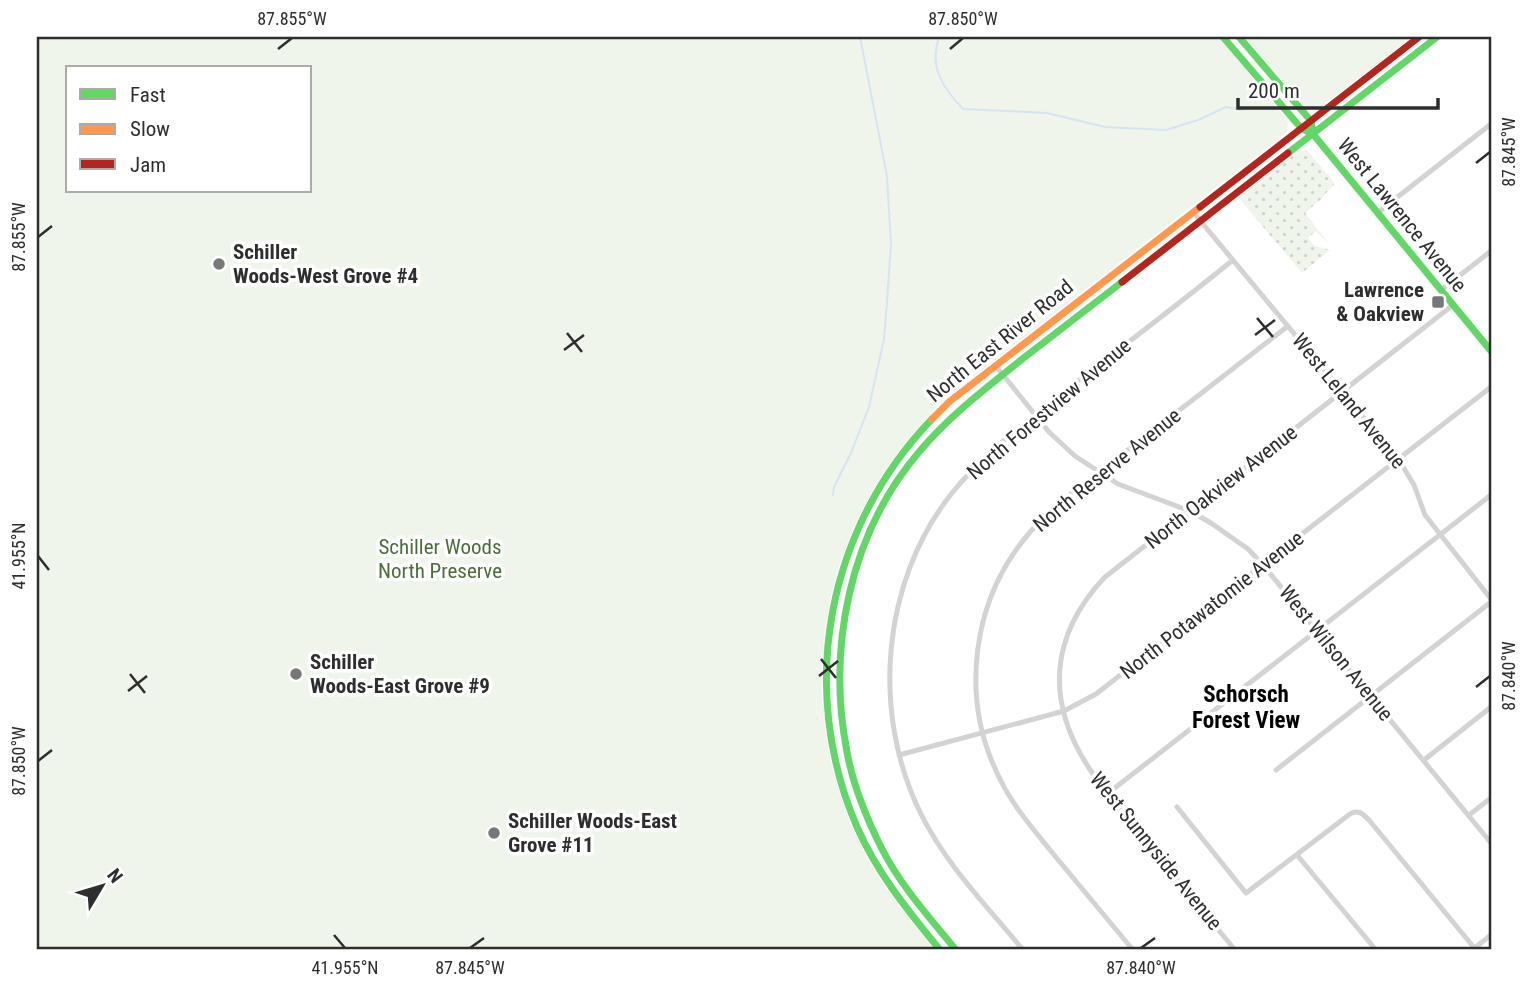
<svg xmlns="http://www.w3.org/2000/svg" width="1528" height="987" viewBox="0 0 1528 987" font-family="'Roboto Condensed',sans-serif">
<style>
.grass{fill:url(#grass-dots)}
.park{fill:#eff5eb;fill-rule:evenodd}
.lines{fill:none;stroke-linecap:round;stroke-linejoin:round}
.stream{stroke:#d6e4f2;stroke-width:2}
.street{stroke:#d3d3d3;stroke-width:5}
.fast{stroke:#63d668;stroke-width:7}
.slow{stroke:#ff974d;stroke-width:7}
.jam{stroke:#b3261e;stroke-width:7}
.ticks{fill:none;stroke:#2e2e2e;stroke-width:2.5}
.poi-dot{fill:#777;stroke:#fff;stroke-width:2.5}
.labels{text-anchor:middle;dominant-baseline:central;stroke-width:7;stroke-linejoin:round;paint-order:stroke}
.street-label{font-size:21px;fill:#2e2e2e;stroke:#fff}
.poi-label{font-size:21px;font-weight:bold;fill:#2e2e2e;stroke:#fff;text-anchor:start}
.park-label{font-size:21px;fill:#4b6c39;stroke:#fff}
.neighbourhood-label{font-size:23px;font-weight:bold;fill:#000;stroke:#fff}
.neatline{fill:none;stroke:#2e2e2e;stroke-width:2.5}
.ticks-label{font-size:18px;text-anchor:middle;fill:#2e2e2e}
</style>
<defs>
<pattern id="grass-dots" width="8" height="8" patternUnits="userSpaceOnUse" patternTransform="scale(1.75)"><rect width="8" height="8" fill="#eff5eb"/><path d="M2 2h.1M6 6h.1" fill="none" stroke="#cdd2ca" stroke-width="1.8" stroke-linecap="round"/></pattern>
</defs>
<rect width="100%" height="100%" fill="#fff"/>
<path class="grass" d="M1307 150 1335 183 1320 200 1305 213 1329 244 1316 231 1308 238 1315 246 1330 250 1302 273 1238 197 1298 152Z"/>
<path class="park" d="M37 37H1218L1285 117 1288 122 1287 132 950 395C823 511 784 690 861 846 880 885 907 917 934 950H37ZM68 68H310V191H68Z
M1245 37H1412L1322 106C1314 110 1309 109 1301 103Z"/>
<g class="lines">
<path class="stream" d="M939 37C929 67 942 87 963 109L1047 113 1105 127 1166 130 1198 120 1226 107 1243 110
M833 495 834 487 851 453 869 407 884 339 887 302 891 244 887 176 860 37"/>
<path class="street" d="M1193 212 1399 460 1414 485 1425 515 1491 599
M1377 213 1491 124
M1441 290 1491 251
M995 365 1049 432 1075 456 1118 484 1190 511 1211 523 1248 549 1263 565 1491 843
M899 755 1064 711 1096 694 1491 387
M1424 760 1491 707
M1276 770 1491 602
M1107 794 1491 495
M1177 807 1246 893 1350 814C1358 809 1363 814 1369 820L1476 950
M1469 815 1491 798
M1297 855 1376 950
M1023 950C988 907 946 865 921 814 871 714 881 582 952 493 985 452 1029 420 1070 387 1125 345 1180 303 1233 260
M1133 950C1107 919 1081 887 1055 856 1035 831 1014 808 1000 779 959 699 971 599 1031 531 1063 496 1104 469 1141 440 1190 402 1239 364 1288 326
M1235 950C1205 913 1174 876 1144 839 1126 817 1107 795 1091 771 1045 703 1049 636 1105 577L1453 305
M1472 950 1491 935"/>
<path class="fast" d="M1223 37 1301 128 1313 134 1491 351
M1239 37 1311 121 1313 134
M1288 153 1437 37
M932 419C827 528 797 688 857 827 877 873 909 912 940 950
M956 950C929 917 900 885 881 847 866 817 853 785 847 752 827 649 849 534 919 452 949 416 985 389 1021 360 1055 334 1088 308 1122 282"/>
<path class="slow" d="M932 419 949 402 1200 207"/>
<path class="jam" d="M1200 207 1419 37
M1122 282 1288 153"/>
</g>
<path class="ticks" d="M278 49 292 38M950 49 963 38M1476 163 1490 152M38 237 52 226M1257 318 1273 337M567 333 582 352M1255 335 1275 320M564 350 584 335M38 556 49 570M821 659 836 678M130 674 145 693M819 676 838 661M1476 687 1490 676M128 691 147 676M38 761 52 750M334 935 345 948M470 948 484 938M1141 948 1155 938"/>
<g class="poi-dot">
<circle cx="219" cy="264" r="7"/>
<rect x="1431" y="295" width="14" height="14" rx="3.5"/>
<circle cx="296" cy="674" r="7"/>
<circle cx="494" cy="833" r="7"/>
</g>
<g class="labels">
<g class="street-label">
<text transform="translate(1402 215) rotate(51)">West Lawrence Avenue</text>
<text transform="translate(1000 341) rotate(-39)">North East River Road</text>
<text transform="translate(1349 401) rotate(51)">West Leland Avenue</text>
<text transform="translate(1049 409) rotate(-40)">North Forestview Avenue</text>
<text transform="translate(1107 470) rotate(-39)">North Reserve Avenue</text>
<text transform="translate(1221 487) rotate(-38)">North Oakview Avenue</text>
<text transform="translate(1212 605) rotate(-38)">North Potawatomie Avenue</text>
<text transform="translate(1336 653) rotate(51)">West Wilson Avenue</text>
<text transform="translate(1156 851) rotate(51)">West Sunnyside Avenue</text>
</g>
<g class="poi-label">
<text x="233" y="252">Schiller<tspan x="233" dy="24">Woods-West Grove #4</tspan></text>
<text x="1424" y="290" text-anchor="end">Lawrence<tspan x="1424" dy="24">&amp; Oakview</tspan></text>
<text x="310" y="662">Schiller<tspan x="310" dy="24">Woods-East Grove #9</tspan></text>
<text x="508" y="821">Schiller Woods-East<tspan x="508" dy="24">Grove #11</tspan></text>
</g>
<g class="park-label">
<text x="440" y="547">Schiller Woods<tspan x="440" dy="24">North Preserve</tspan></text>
</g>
<g class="neighbourhood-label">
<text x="1246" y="694">Schorsch<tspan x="1246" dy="26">Forest View</tspan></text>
</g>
</g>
<rect width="1528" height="987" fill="none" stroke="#ffffff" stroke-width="77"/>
<rect x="66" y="66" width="245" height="126" fill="#ffffff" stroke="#ababab" stroke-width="2"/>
<rect x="80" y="89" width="35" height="10" fill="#63d668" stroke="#ababab" stroke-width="2"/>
<text x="130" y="102" font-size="21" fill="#2e2e2e">Fast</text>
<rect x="80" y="124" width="35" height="10" fill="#ff974d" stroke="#ababab" stroke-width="2"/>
<text x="130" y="136" font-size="21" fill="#2e2e2e">Slow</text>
<rect x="80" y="159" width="35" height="10" fill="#b3261e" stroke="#ababab" stroke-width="2"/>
<text x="130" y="172" font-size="21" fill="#2e2e2e">Jam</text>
<g transform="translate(102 886) rotate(52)" stroke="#ffffff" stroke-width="5" paint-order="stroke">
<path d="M0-5L12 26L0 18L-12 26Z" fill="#2e2e2e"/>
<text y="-10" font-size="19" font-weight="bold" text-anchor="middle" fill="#2e2e2e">N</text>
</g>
<path d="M1238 98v10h200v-10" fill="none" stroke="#2e2e2e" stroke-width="3.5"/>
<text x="1248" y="98" font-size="21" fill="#2e2e2e" stroke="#ffffff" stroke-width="5" paint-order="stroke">200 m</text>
<rect x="38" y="38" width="1452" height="910" class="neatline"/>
<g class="ticks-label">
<text x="292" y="25">87.855°W</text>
<text x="963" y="25">87.850°W</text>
<text transform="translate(1509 152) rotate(-90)" y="6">87.845°W</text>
<text transform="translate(19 237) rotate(-90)" y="6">87.855°W</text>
<text transform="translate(19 556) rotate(-90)" y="6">41.955°N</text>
<text transform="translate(1509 676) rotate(-90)" y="6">87.840°W</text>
<text transform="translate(19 761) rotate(-90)" y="6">87.850°W</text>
<text x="345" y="974">41.955°N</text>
<text x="470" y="974">87.845°W</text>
<text x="1141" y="974">87.840°W</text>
</g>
</svg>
